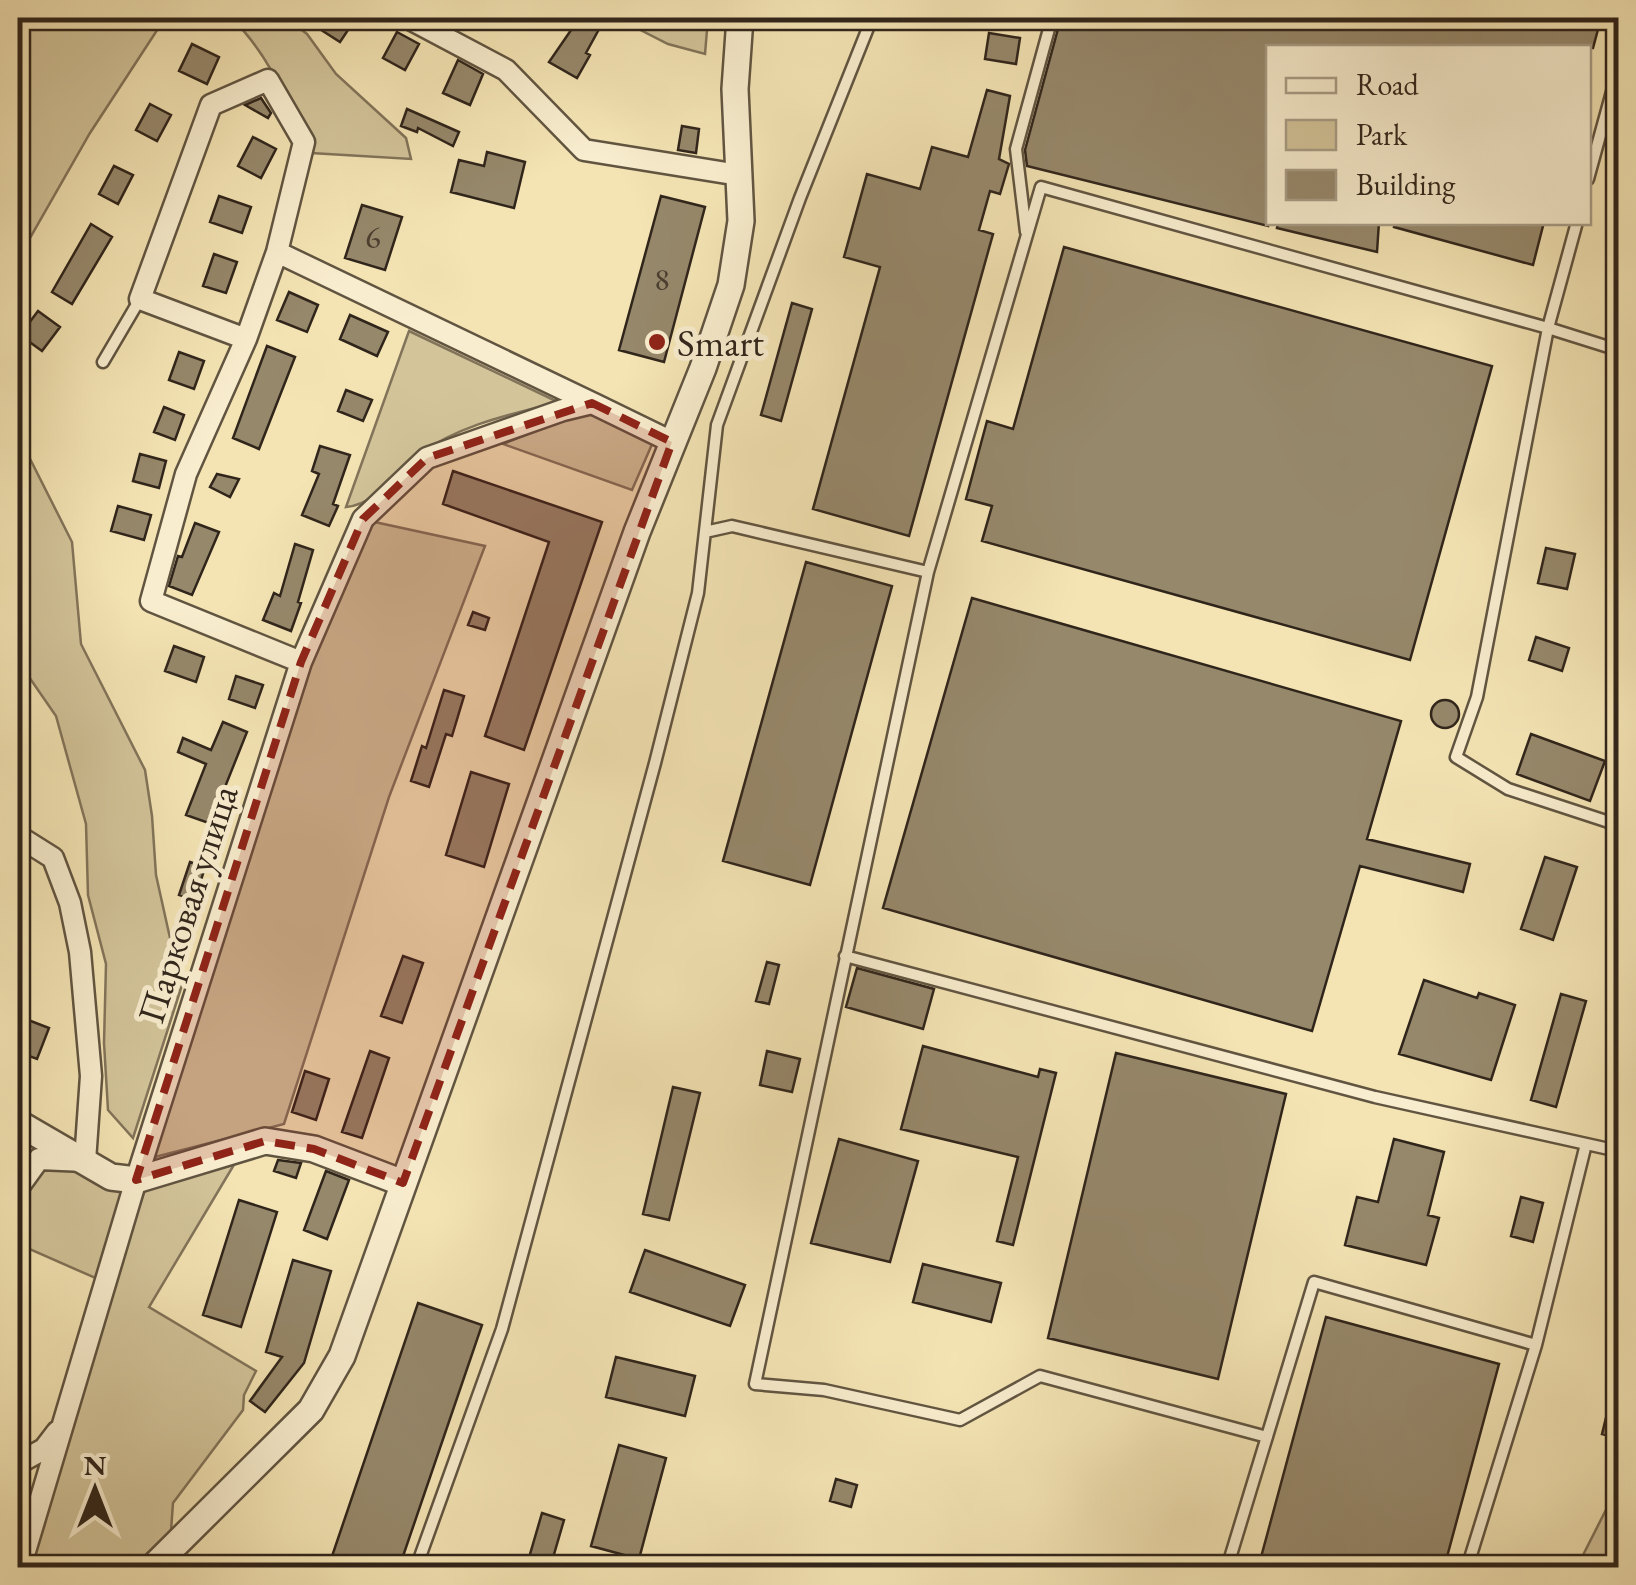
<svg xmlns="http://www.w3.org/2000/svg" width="1636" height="1585" viewBox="0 0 1636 1585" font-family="'EB Garamond',serif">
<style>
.green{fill:#d3c49a;stroke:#82745a;stroke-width:2.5}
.building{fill:#96886b;stroke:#30251b;stroke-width:2.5}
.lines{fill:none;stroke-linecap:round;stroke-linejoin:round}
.service-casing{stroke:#615541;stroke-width:15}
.minor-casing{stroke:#615541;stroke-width:25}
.tertiary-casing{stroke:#615541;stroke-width:30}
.service{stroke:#f8edce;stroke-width:10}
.minor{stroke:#f8edce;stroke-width:20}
.tertiary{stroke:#f8edce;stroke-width:25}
.marked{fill:#8f2418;fill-opacity:0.2;stroke:#8f2418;stroke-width:8;stroke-dasharray:20 12;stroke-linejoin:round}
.poi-dot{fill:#8f2418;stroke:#f8edce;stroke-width:4}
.labels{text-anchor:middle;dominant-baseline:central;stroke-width:10;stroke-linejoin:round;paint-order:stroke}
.number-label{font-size:32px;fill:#4a3e2f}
.poi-label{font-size:38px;fill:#30251b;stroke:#f8edce;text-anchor:start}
.street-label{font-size:38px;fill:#30251b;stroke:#f8edce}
</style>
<rect width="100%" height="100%" fill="#f4e4b4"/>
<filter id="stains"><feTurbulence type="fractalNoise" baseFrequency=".002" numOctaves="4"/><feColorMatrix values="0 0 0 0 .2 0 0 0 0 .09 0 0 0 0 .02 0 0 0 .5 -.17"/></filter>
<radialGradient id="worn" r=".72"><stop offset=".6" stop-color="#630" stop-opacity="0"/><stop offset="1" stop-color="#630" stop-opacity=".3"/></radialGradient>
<path class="green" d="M22 18H165L90 133 18 259V26Z
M231 18H286L307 34 336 74 406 138 411 159 311 153C289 106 270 54 231 18Z
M617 18H708L705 54 668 44Z
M409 331 558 402C512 414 459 425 420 454 395 472 378 504 346 507Z
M591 413 653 442 632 490 503 444 563 420Z
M18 435 72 542 81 644 145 770 152 816 156 875 172 947 183 982 133 1138 108 1110 104 1043 106 964 88 895 86 824 56 716 18 661Z
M370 521 485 546 389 797 284 1124 151 1158 308 662Z
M21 1131 125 1190 103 1252 100 1280 18 1244V1139Z
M238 1158 149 1307 256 1371 244 1395 243 1410 173 1503 171 1531 134 1567 18 1568 145 1189Z
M1618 1486V1567H1577Z"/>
<path class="building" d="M325 18H356L340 42 318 28Z
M1061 18H1584L1600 22 1593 48H1268V226L1027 166 1025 150Z
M578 20 598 31 586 53 590 55 577 78 549 62Z
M397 32 419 44 405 70 383 58Z
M989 33 1020 38 1016 64 985 59Z
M192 44 219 57 207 84 179 71Z
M458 60 483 74 470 105 443 93Z
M987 90 1010 96 999 159 1009 164 1000 194 990 191 979 230 993 234 909 536 813 509 880 267 844 257 867 174 920 189 932 147 968 157Z
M261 98 271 113 268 118 245 105Z
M150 104 171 115 157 141 136 130Z
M407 109 459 132 453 146 418 128 417 132 401 126Z
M682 126 699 129 696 153 678 150Z
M253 137 276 149 261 178 238 166Z
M487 152 525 162 514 208 451 192 459 160 484 166Z
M114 166 133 175 118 204 99 194Z
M219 196 251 207 242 233 210 222Z
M661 196 705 207 664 362 619 350Z
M362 205 402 217 385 270 345 258Z
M1278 222H1379L1377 252 1277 228Z
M1395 222H1544L1533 265 1394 227Z
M91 224 112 237 72 304 52 292Z
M1064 247 1492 366 1410 660 982 541 992 506 966 499 987 421 1013 429Z
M214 254 237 262 226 293 203 286Z
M289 292 318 305 307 332 277 320Z
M792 303 812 309 781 421 761 415Z
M38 311 60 327 42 351 20 335Z
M350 315 388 332 377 356 340 339Z
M267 346 295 357 259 449 233 438Z
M179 352 204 361 194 389 169 380Z
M346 390 372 400 363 421 338 411Z
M164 407 184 415 175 440 154 432Z
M320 446 350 455 333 504 338 506 329 526 302 515 319 474 312 471Z
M140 454 166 461 159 488 133 481Z
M453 471 602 522 524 750 485 736 549 542 443 504Z
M217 474 239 479 230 497 210 487Z
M118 506 151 515 144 540 111 531Z
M195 523 219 532 192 595 169 586 178 556 182 557Z
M295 544 313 550 298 602 301 603 291 631 263 620 274 593 280 596Z
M1546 548 1575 554 1567 589 1538 583Z
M806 562 892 586 810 885 723 861Z
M972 598 1401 721 1367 839 1470 864 1463 892 1360 866 1312 1031 883 908Z
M473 612 489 618 485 630 468 625Z
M1536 637 1569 648 1562 671 1529 660Z
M174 646 204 657 196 682 165 671Z
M236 676 263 685 255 708 229 699Z
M444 690 464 696 452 736 446 734 429 787 411 781 422 746 426 748Z
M1431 714a14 14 0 1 1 28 0a14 14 0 1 1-28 0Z
M223 722 247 732 219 802 225 804 217 826 186 815 206 764 178 752 183 738 211 750Z
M1531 734 1605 761 1590 801 1517 774Z
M471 772 509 784 484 867 446 855Z
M1545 857 1577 867 1553 940 1521 929Z
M190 862 205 867 195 900 179 895Z
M403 956 423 963 402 1023 381 1016Z
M767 962 779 965 769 1004 756 1001Z
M857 968 934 989 923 1029 846 1007Z
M1424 980 1477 998 1479 993 1515 1005 1491 1080 1399 1054Z
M1561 994 1586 1001 1556 1107 1531 1100Z
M23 1018 49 1028 37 1059 18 1052V1033Z
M923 1046 1038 1077 1040 1069 1056 1073 1013 1245 997 1241 1018 1157 901 1129Z
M370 1051 389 1058 362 1138 342 1132Z
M767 1051 800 1059 792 1092 760 1085Z
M1116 1053 1286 1094 1218 1379 1048 1338Z
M305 1071 329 1079 316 1120 292 1112Z
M673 1087 700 1093 669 1220 643 1214Z
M839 1139 918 1161 890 1262 811 1243Z
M1394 1139 1444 1152 1428 1215 1439 1218 1426 1265 1345 1245 1357 1197 1378 1202Z
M278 1160 301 1163 296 1178 274 1171Z
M326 1171 349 1180 327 1239 304 1230Z
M1521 1197 1543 1203 1533 1242 1511 1236Z
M239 1200 277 1212 241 1327 203 1315Z
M645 1250 745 1285 730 1326 630 1292Z
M293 1260 331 1271 304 1363 265 1412 250 1401 282 1357 266 1352Z
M923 1264 1001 1283 991 1322 913 1302Z
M418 1303 482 1325 399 1568H328Z
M1326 1317 1499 1364 1444 1568H1283L1260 1561Z
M616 1357 695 1376 685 1416 606 1397Z
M1613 1389H1618V1438L1602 1434Z
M619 1445 666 1458 639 1559 591 1546Z
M836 1479 857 1485 851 1507 830 1501Z
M542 1513 564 1520 550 1568H526Z"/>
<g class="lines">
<defs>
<path id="service" d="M1588 179 1618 70
M1026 232 1016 149 1052 18
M1618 350 1548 328 1477 697 1456 757 1508 789 1618 825
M103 362 140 299
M705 532 732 526 928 572 1041 187 1548 328 1577 222
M928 572 755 1384 824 1390 960 1420 1040 1376 1267 1437
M845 956 1375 1097 1618 1151
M416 1568 502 1329 655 763 698 593 717 425 800 198 872 18
M1227 1568 1314 1282 1536 1345
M1467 1568 1536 1345 1586 1144"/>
<path id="minor" d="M408 18 506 70 584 150 739 175
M277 252 592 403
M246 339 140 299 211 105 268 80 304 142 277 252 246 339 186 474 151 601 301 662
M18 836 53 858 70 903 80 952 91 1076 85 1161 39 1159 18 1188
M24 1460 44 1449 57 1432
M20 1568 136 1180 301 662 363 519 427 458 563 410 592 403 672 442"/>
<path id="tertiary" d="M18 1123 111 1177 136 1180 265 1141 314 1149 403 1183
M152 1568 311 1410 342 1356 637 532 703 368 731 285 741 221 735 89 740 18"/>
</defs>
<use href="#service" class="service-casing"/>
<use href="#minor" class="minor-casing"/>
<use href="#tertiary" class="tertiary-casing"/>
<use href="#service" class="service"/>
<use href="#minor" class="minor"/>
<use href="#tertiary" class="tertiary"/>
</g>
<path class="marked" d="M592 403 672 442 403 1183 314 1149 265 1141 136 1180 301 662 363 519 427 458Z"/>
<circle class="poi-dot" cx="657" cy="342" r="10"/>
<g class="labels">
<g class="number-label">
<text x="373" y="237">6</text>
<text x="662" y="279">8</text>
</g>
<g class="poi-label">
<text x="677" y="342">Smart</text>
</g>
<g class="street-label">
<text transform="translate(187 904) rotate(-72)">Парковая улица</text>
</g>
</g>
<rect width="1636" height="1585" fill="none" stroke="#f4e4b4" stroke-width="60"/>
<rect x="20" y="20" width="1596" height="1545" fill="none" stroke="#30251b" stroke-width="5"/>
<rect x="30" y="30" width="1576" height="1525" fill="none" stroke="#30251b" stroke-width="2.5"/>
<rect x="1266" y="45" width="325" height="180" fill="#f8edce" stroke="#a89d86" stroke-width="2.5"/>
<rect x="1286" y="78" width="50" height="15" fill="#f8edce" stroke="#a89d86" stroke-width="2.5"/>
<text x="1356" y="95" font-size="30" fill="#30251b">Road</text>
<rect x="1286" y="120" width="50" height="30" fill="#d3c49a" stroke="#a89d86" stroke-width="2.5"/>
<text x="1356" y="145" font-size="30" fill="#30251b">Park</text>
<rect x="1286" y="170" width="50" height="30" fill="#96886b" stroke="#a89d86" stroke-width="2.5"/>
<text x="1356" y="195" font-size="30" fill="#30251b">Building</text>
<g transform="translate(95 1490)" stroke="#f8edce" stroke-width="8" paint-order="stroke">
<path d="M0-8L18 38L0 25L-18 38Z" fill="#30251b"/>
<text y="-15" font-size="28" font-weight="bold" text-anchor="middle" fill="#30251b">N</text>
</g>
<rect width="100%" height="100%" filter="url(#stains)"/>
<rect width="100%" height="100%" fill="url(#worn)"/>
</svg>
